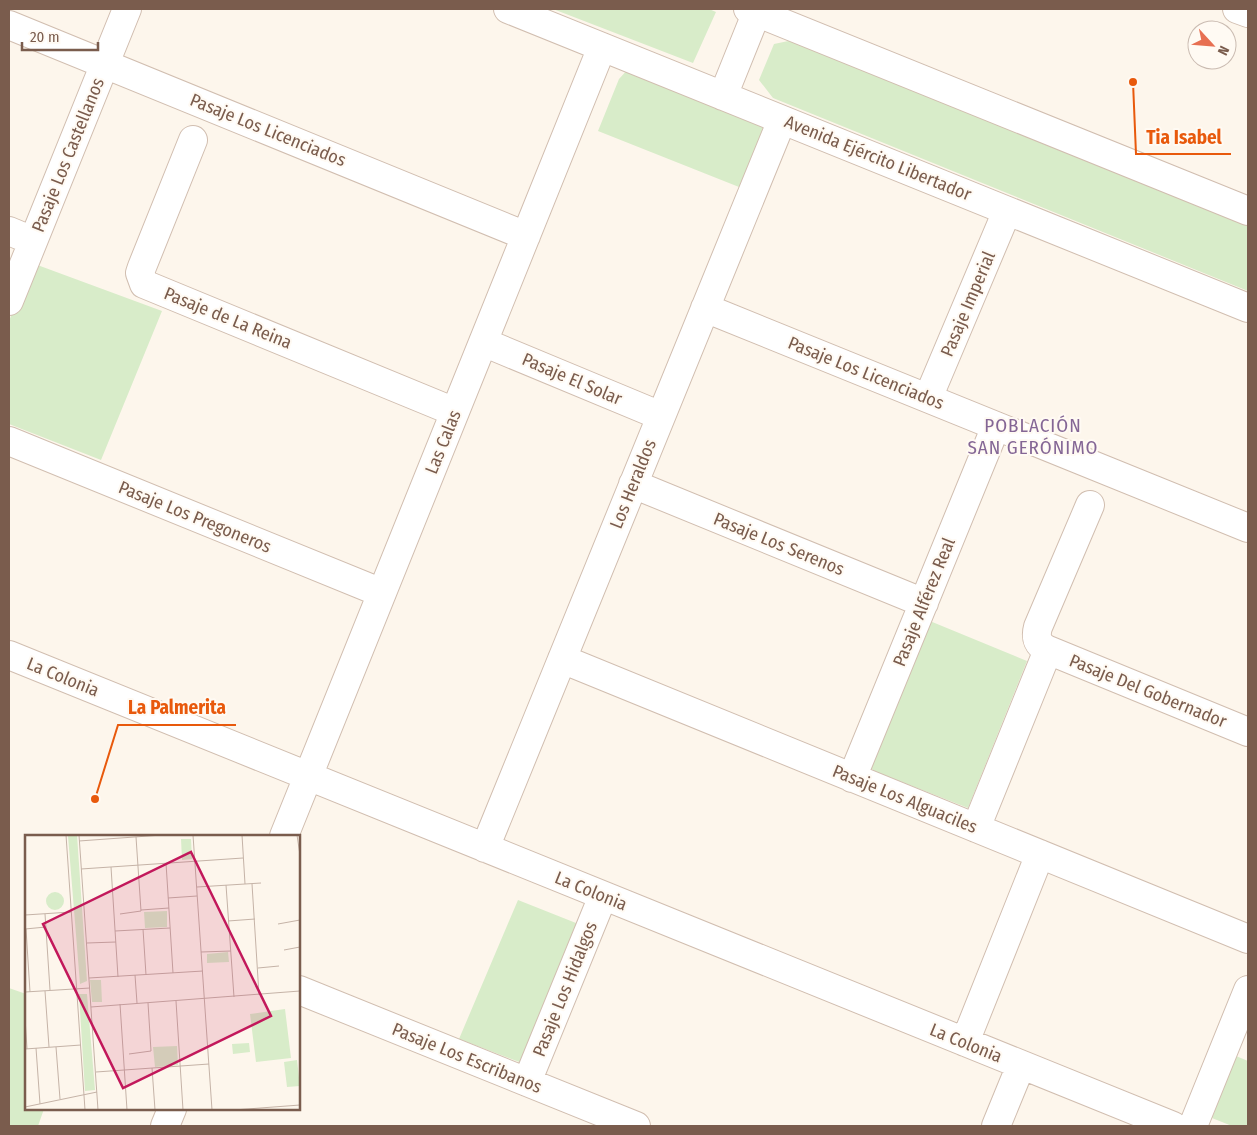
<svg xmlns="http://www.w3.org/2000/svg" width="1257" height="1135" viewBox="0 0 1257 1135" font-family="'Fira Sans Condensed',sans-serif">
<style>
.green{fill:#d8ecc9}
.lines{fill:none;stroke-linecap:round;stroke-linejoin:round}
.minor-casing{stroke:#d1beb0;stroke-width:30}
.minor{stroke:#fff;stroke-width:28}
.labels{text-anchor:middle;dominant-baseline:central;stroke-width:4;stroke-linejoin:round;paint-order:stroke}
.street-label{font-size:18px;fill:#7a5c4d;stroke:#fffaf3}
.neighbourhood-label{font-size:19px;letter-spacing:1px;fill:#846695;stroke:#fffaf3}
.inset-road{fill:none;stroke:#c5b3a7;stroke-width:1}
.view{fill:#c2185b;fill-opacity:0.15;stroke:#c2185b;stroke-width:2.5}
.inset-edge{fill:none;stroke:#7a5c4d;stroke-width:2.5}
.leader{fill:none;stroke:#e8590c;stroke-width:2}
.callout-dot{fill:#e8590c;stroke:#fffaf3;stroke-width:2}
.callout-label{font-size:19px;text-anchor:middle;font-weight:bold;fill:#e8590c;stroke:#fffaf3;stroke-width:4;stroke-linejoin:round;paint-order:stroke}
</style>
<rect width="100%" height="100%" fill="#fdf6ec"/>
<path class="green" d="M553 9H709L716 12 693 63Z
M798 39 1248 225V291L773 98 759 80 774 44Z
M629 68 767 121 739 187 598 131 619 79Z
M32 263 162 311 101 460 9 424V321Z
M925 619 1027 661 968 808 874 771 864 760Z
M518 900 581 925 522 1063 459 1039Z
M9 988 26 994V1109H44L38 1126H9Z
M1236 1056 1248 1061V1126H1232L1212 1118Z"/>
<g class="lines">
<defs>
<path id="minor" d="M508 9 1248 308
M748 9 1248 211
M1237 9 1248 13
M9 25 526 236
M723 96 758 9
M193 140 142 267 140 273 144 284 455 412
M9 231 33 241
M9 301 127 9
M705 308 1248 528
M483 342 661 416
M928 398 1007 211
M9 441 382 593
M633 484 924 603
M1090 505 1038 627C1035 638 1038 645 1048 650L1248 732
M9 655 1173 1126
M562 659 1248 939
M852 778 996 426
M976 828 1048 650
M284 836 602 47
M485 848 782 120
M299 990 636 1126
M965 1042 1040 854
M527 1082 603 896
M165 1126 172 1109
M996 1126 1021 1065
M1193 1126 1248 990"/>
</defs>
<use href="#minor" class="minor-casing"/>
<use href="#minor" class="minor"/>
</g>
<g class="labels">
<g class="street-label">
<text transform="translate(268 130) rotate(22)">Pasaje Los Licenciados</text>
<text transform="translate(68 155) rotate(-68)">Pasaje Los Castellanos</text>
<text transform="translate(878 158) rotate(22)">Avenida Ejército Libertador</text>
<text transform="translate(968 304) rotate(-67)">Pasaje Imperial</text>
<text transform="translate(228 318) rotate(22)">Pasaje de La Reina</text>
<text transform="translate(866 373) rotate(22)">Pasaje Los Licenciados</text>
<text transform="translate(572 379) rotate(23)">Pasaje El Solar</text>
<text transform="translate(443 442) rotate(-68)">Las Calas</text>
<text transform="translate(633 484) rotate(-68)">Los Heraldos</text>
<text transform="translate(195 517) rotate(22)">Pasaje Los Pregoneros</text>
<text transform="translate(779 544) rotate(22)">Pasaje Los Serenos</text>
<text transform="translate(924 602) rotate(-68)">Pasaje Alférez Real</text>
<text transform="translate(63 677) rotate(22)">La Colonia</text>
<text transform="translate(1148 691) rotate(22)">Pasaje Del Gobernador</text>
<text transform="translate(905 799) rotate(22)">Pasaje Los Alguaciles</text>
<text transform="translate(591 891) rotate(22)">La Colonia</text>
<text transform="translate(565 989) rotate(-68)">Pasaje Los Hidalgos</text>
<text transform="translate(966 1043) rotate(22)">La Colonia</text>
<text transform="translate(467 1058) rotate(22)">Pasaje Los Escribanos</text>
</g>
<g class="neighbourhood-label">
<text x="1033" y="425">POBLACIÓN<tspan x="1033" dy="22">SAN GERÓNIMO</tspan></text>
</g>
</g>
<g transform="translate(25 835)">
<rect width="275" height="275" fill="#fdf6ec"/>
<path d="M52 0 62 146 55 149 43 1ZM156 4H166L167 24 157 25ZM21 66a9 9 0 1 1 18 0a9 9 0 1 1-18 0ZM142 76V92L120 93 119 77ZM203 117 204 127 182 128V119ZM65 145H76L77 167H67ZM54 159H62L70 255 60 256ZM260 174 266 223 231 227 225 179ZM224 208 225 217 208 219 207 209ZM152 211 153 230 130 232 128 212ZM272 225 275 251 262 252 259 227Z" fill="#d8ecc9"/>
<path class="inset-road" d="M41 0 60 275M54 0 73 275M168 0 187 275M217 0 220 49M272 0 275 20M54 6 137 0M141 28 148 138M86 32 93 142M56 34 218 23M227 49 234 160M201 50 209 162M172 52 236 48M143 63 172 61M116 75 144 73M20 79 25 155M95 79 116 76 111 2M0 80 46 77M203 86 230 84M253 89 275 85M0 94 21 92M1 94 5 157M118 94 121 140M90 96 145 93M62 108 91 107M259 115 275 112M176 117 206 116M233 133 254 131M110 140 112 168M64 143 178 136M20 156 24 212M0 157 65 153M151 166 158 275M95 169 102 275M66 172 275 156M0 183 2 214M31 212 35 264M11 213 15 269M0 214 56 210M104 219 126 216 123 168M127 233 130 275M71 237 184 229M0 272 72 257M209 275 275 270"/>
<path class="view" d="M166 17 246 181 98 253 18 89Z"/>
<rect width="275" height="275" class="inset-edge"/>
</g>
<path class="leader" d="M1133 82L1136 154H1231M95 799L118 725H236"/>
<g class="callout-dot">
<circle cx="1133" cy="82" r="5"/>
<circle cx="95" cy="799" r="5"/>
</g>
<g class="callout-label">
<text x="1184" y="144">Tia Isabel</text>
<text x="177" y="714">La Palmerita</text>
</g>
<rect width="1257" height="1135" fill="none" stroke="#7a5c4d" stroke-width="20"/>
<g transform="translate(1212 45) rotate(116)"><circle r="24" fill="#fffaf3" stroke="#cabbb1"/>
<path d="M0-4L9 19L0 12L-9 19Z" fill="#e76f51"/>
<text y="-8" font-size="14" font-weight="bold" text-anchor="middle" fill="#7a5c4d">N</text>
</g>
<path d="M22 42v8h76v-8" fill="none" stroke="#7a5c4d" stroke-width="2.5"/>
<text x="30" y="42" font-size="15" fill="#7a5c4d" stroke="#fffaf3" stroke-width="4" paint-order="stroke">20 m</text>
</svg>
